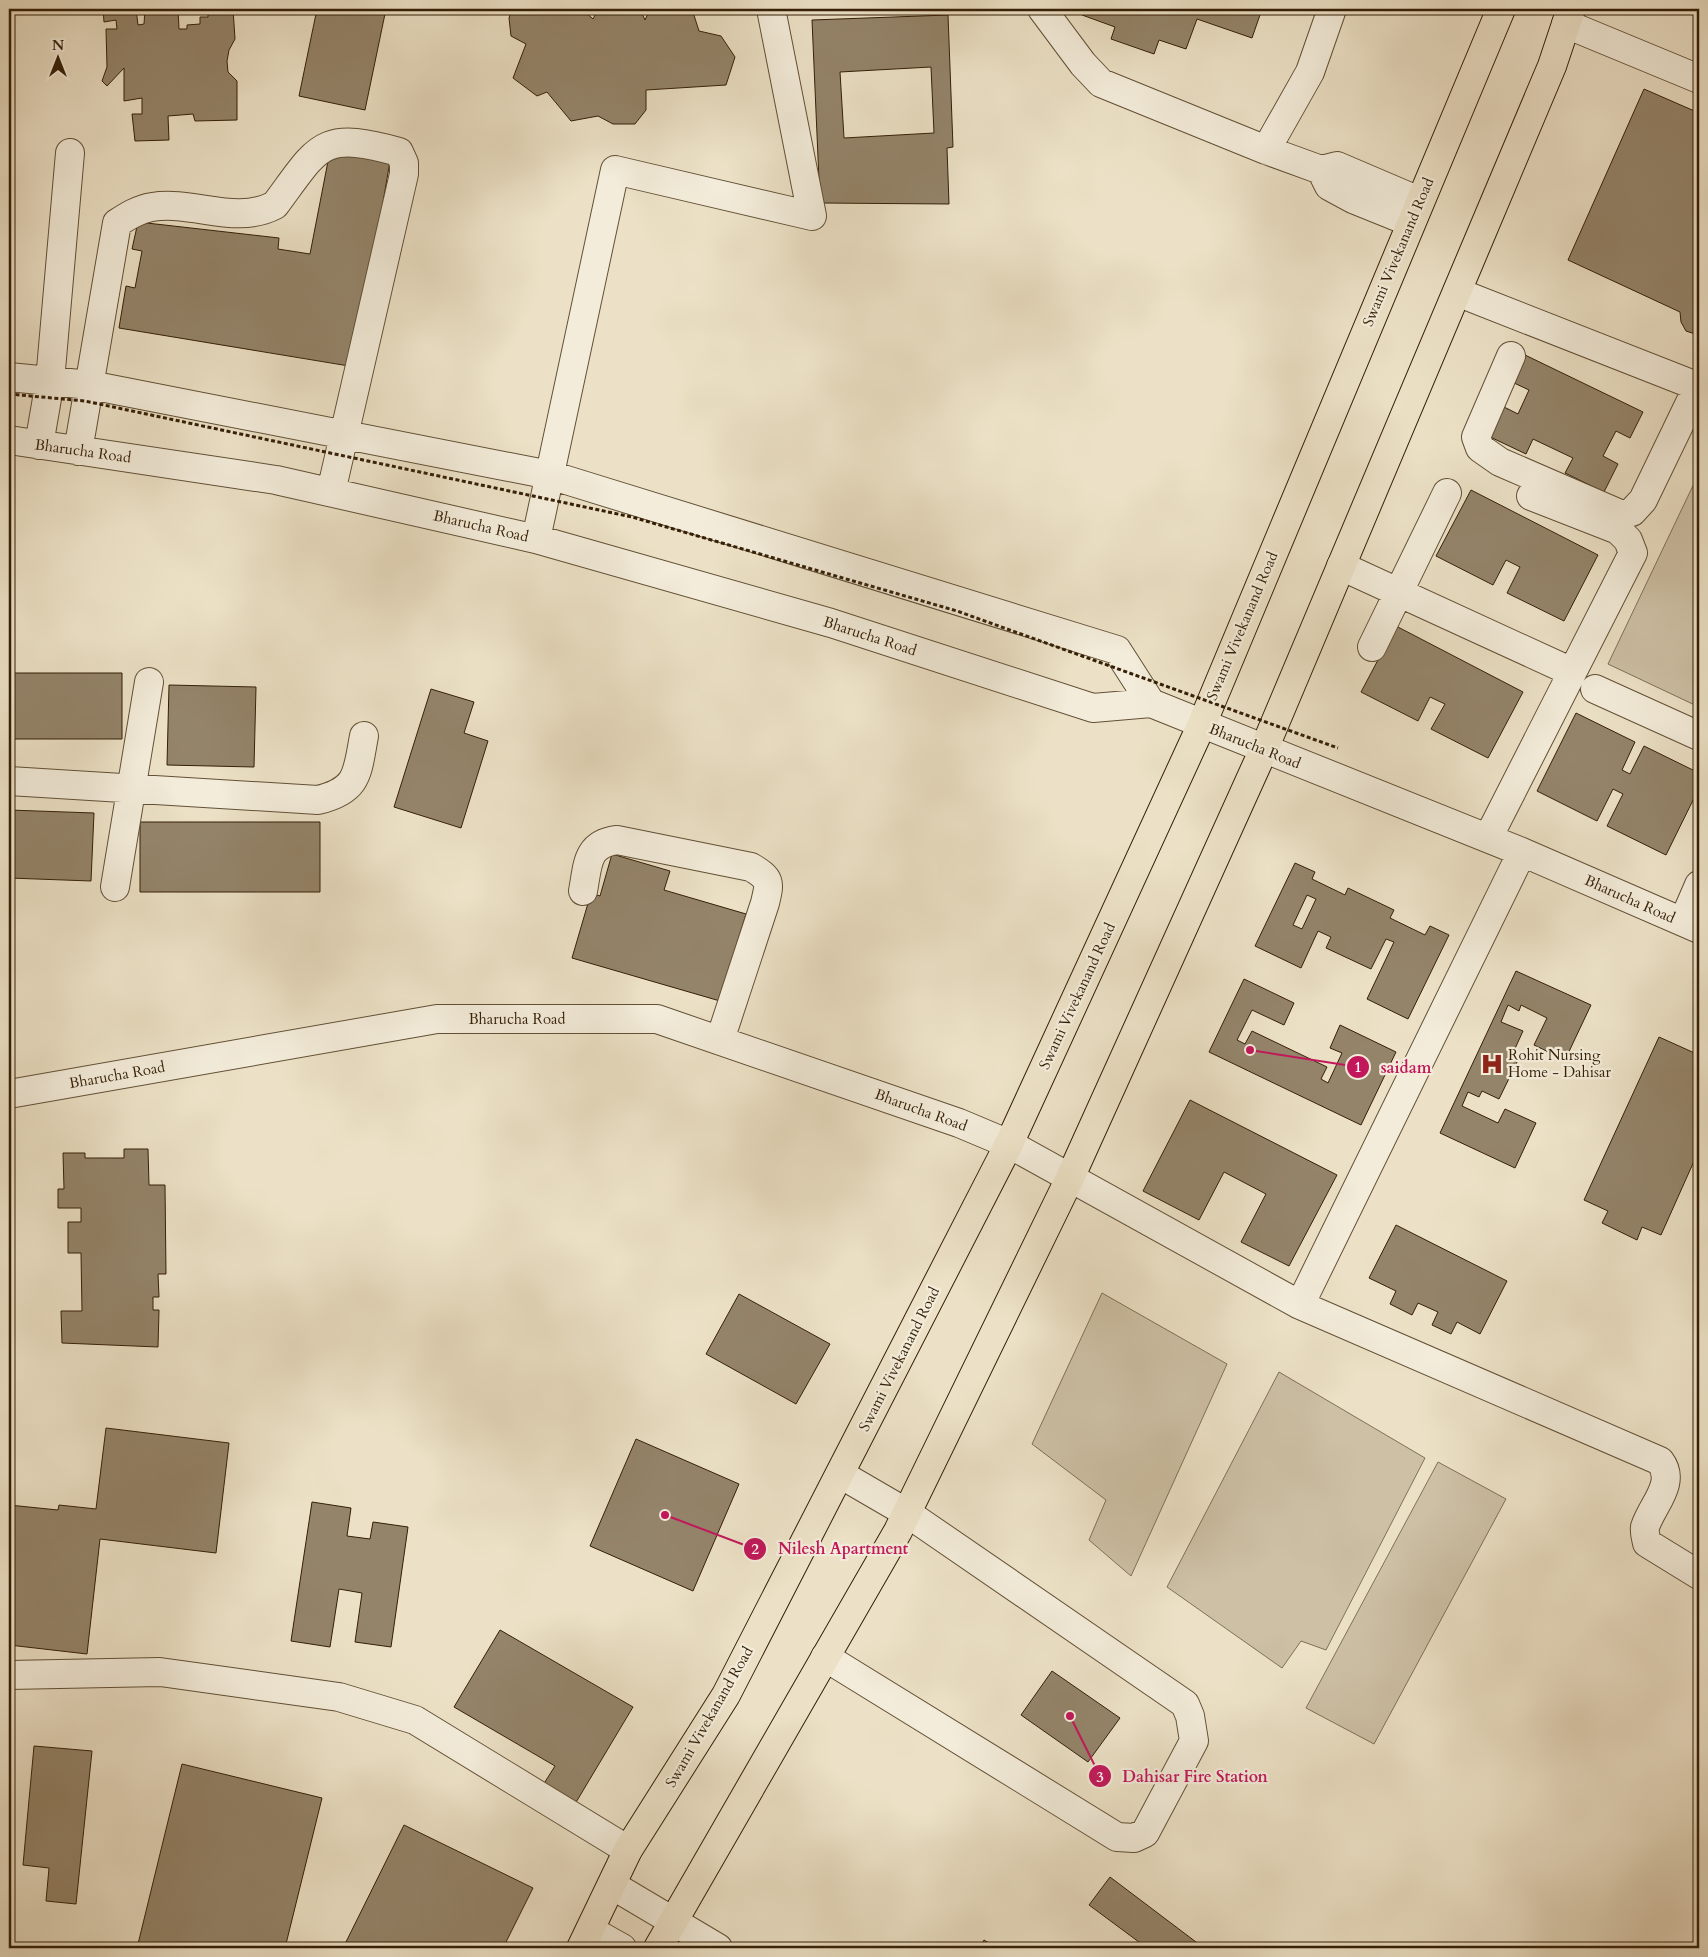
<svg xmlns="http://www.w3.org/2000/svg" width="1708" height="1957" viewBox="0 0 1708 1957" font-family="Cardo,serif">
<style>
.green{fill:#cdc0a5;stroke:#807056}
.building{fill:#94846a;stroke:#341f06;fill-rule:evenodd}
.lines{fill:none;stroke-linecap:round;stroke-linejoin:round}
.minor-casing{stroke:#625036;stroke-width:30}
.major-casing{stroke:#341f06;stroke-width:30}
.minor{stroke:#f3ecda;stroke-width:28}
.major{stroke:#ece1c6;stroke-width:28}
.path-bridge{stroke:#341f06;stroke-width:3;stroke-dasharray:4 2.5;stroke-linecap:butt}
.labels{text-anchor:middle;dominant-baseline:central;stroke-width:4.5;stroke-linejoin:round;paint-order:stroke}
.street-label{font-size:15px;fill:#341f06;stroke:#f3ecda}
.poi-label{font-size:15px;fill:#341f06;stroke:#f3ecda;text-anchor:start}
.leader{fill:none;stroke:#c2185b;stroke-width:2}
.callout-dot{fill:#c2185b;stroke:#f3ecda;stroke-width:2}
.mark-label{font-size:15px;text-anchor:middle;font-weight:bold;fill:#fff}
.callout-label{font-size:16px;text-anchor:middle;font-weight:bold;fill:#c2185b;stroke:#f3ecda;stroke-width:4.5;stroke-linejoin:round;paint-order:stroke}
</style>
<rect width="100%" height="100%" fill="#ece1c6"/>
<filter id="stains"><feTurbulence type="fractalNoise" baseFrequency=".004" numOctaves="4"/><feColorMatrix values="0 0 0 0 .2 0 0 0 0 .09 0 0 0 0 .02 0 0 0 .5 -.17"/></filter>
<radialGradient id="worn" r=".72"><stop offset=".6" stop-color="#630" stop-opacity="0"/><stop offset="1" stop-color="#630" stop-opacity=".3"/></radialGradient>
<path class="green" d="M1699 473V707L1608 664Z
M1102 1293 1227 1364 1131 1576 1089 1540 1106 1500 1032 1444Z
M1279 1372 1425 1458 1326 1650 1301 1641 1282 1668 1167 1587Z
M1438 1462 1506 1499 1374 1744 1306 1708Z"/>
<path class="building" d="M103 9H136L138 25 144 24 145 9H178L179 29H187V25L200 24V17H208V9H233L235 39 229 50 227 61 228 72 237 81V120L195 121 193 114 168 116 169 140 135 141 132 114H142V98L124 101V68L107 86 102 81 107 67 106 29H117L116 20 104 22Z
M317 9H386L365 110 299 96Z
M512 9H582L593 19 598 9H640L645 20 650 9H692L699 31 721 36 735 57 726 85 646 90V110L635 124H613L598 116 571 121 547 92 537 96 513 78 526 44 511 36 509 18Z
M1084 9H1262L1252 38 1197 19 1186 49 1159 40 1154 54 1111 39 1115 27 1082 15Z
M948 15 953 147 947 148 949 204 820 203 812 20ZM931 67 934 133 844 138 840 72Z
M1644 89 1699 113V333L1695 334 1686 331 1681 322 1680 312 1568 260Z
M330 151 390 161 355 367 119 328 126 286 135 288 142 251 132 249 138 222 279 238 278 249 310 254Z
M1525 355 1643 412 1630 438 1616 431 1603 456 1618 464 1604 492 1565 473 1573 458 1533 439 1526 454 1486 435 1500 405 1518 414 1529 390 1512 382Z
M1471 490 1598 555 1564 621 1507 593 1520 567 1506 560 1493 585 1436 556Z
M1396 626 1523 692 1488 758 1431 729 1445 704 1430 697 1418 721 1361 692Z
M9 673H122V739H9Z
M169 685 256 687 254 767 167 765Z
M431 689 474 702 464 733 488 741 461 828 394 807Z
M1576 713 1635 742 1622 770 1630 774 1644 746 1699 773V788L1666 855 1607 826 1623 794 1613 789 1597 821 1537 791Z
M9 810 94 813 91 881 9 878Z
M140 822H320V892H140Z
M612 854 670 871 664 890 746 914 720 1001 572 958 591 893 600 896Z
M1295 863 1315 872 1312 879 1345 895 1348 888 1394 910 1390 918 1425 935 1430 926 1449 935 1408 1019 1367 999 1394 942 1386 939 1371 969 1326 948 1331 937 1318 931 1301 968 1255 946ZM1307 895 1316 899 1302 929 1293 925Z
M1516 971 1591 1005 1565 1060 1534 1045 1547 1018 1521 1005 1519 1011 1508 1005 1501 1022 1523 1031 1513 1053 1520 1056 1499 1099 1482 1091 1479 1097 1468 1092 1462 1106 1498 1123 1505 1109 1536 1123 1515 1168 1440 1133Z
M1244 979 1294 1003 1284 1025 1252 1010 1237 1040 1245 1044 1252 1031 1327 1067 1321 1079 1328 1083 1342 1053 1330 1048 1340 1025 1396 1052 1361 1125 1209 1052Z
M1659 1037 1699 1055V1150L1661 1235 1642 1227 1637 1240 1602 1223 1608 1211 1584 1200Z
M1190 1100 1337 1175 1289 1266 1241 1242 1266 1194 1224 1172 1199 1220 1143 1191Z
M124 1149H148L149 1185H165L166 1274H158L159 1297H153V1310H159L158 1347 62 1343 61 1311H82L81 1253H68V1222H81V1208H58V1189H64L63 1153H85V1158H124Z
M1396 1225 1507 1281 1480 1334 1457 1322 1451 1334 1432 1325 1438 1312 1418 1303 1412 1315 1390 1304 1396 1291 1369 1278Z
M739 1294 830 1344 796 1404 706 1354Z
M106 1428 229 1443 216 1553 100 1539 87 1654 9 1645V1505L58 1510 59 1505 96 1509Z
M636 1439 739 1484 693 1591 590 1546Z
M312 1502 351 1508 347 1536 370 1539 373 1522 408 1527 391 1647 355 1642 362 1593 339 1589 330 1647 291 1641Z
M500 1630 633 1707 575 1804 543 1785 555 1766 454 1707Z
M1052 1671 1120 1718 1088 1762 1021 1715Z
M34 1746 92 1751 76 1904 46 1901 49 1868 23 1865Z
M182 1764 322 1798 285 1948H137Z
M404 1825 533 1888 503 1948H343Z
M1110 1877 1200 1945 1197 1948H1147L1089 1905Z
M984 1940 997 1948H979Z"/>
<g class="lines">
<defs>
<path id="minor" d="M1042 9 1083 64 1101 83 1266 150 1321 170 1337 166 1419 201
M1566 24 1699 79
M1266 150 1310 72 1332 9
M1321 170 1329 186 1353 199 1410 222
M1457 292 1699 387
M1511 356 1476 437 1480 448 1500 462 1620 514 1632 512 1643 500 1698 386
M9 377 90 385 550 475 1117 650 1151 703
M9 440 276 480 536 539 831 623 1093 708 1151 703 1522 852 1699 929
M39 445 50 381 70 153
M78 451 117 223C128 216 139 209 152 207 194 200 235 226 275 205 319 146 320 130 399 152L404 163V174L331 492
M536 539 615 170 812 216 771 9
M1341 566 1572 672
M1372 647 1447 493
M1595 689 1699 736
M9 781 318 800C359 790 357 773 364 736
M1488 838 1633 553 1628 540 1618 530 1531 496
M115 887 149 682
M583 891C588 865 586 844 617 840L751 867C771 879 770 882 765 903L720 1040
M1683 922 1699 885
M9 1094 437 1019H657L959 1123 1009 1144 1300 1305 1660 1461C1677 1483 1652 1505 1645 1527 1644 1532 1646 1538 1647 1543L1699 1575
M1300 1305 1522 852
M825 1657 1117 1837 1134 1838 1145 1833 1194 1741 1190 1716 1185 1704 907 1513 840 1474
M9 1675 160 1672 339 1697 415 1720 628 1850
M612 1885 718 1948
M590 1930 622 1948"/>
<path id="major" d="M581 1948 628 1850 726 1695 1009 1144 1202 724 1501 9
M658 1948 898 1531 1070 1178 1264 749 1552 66 1571 9"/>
</defs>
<use href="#minor" class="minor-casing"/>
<use href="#major" class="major-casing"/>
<use href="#minor" class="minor"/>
<use href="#major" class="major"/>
<path class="path-bridge" d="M9 394 85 401 632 517 957 611 1338 748"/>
</g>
<defs>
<symbol id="hospital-bare" viewBox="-9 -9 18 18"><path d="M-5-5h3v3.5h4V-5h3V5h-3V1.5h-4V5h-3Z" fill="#8f2418" stroke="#f3ecda" stroke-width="2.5" paint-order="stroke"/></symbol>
</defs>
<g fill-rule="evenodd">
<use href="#hospital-bare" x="1476" y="1048" width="32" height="32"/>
</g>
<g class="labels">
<g class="street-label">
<text transform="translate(1398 252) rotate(-67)">Swami Vivekanand Road</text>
<text transform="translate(83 451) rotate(8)">Bharucha Road</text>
<text transform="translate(481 526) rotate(13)">Bharucha Road</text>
<text transform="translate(1242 626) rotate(-67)">Swami Vivekanand Road</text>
<text transform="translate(870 636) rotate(18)">Bharucha Road</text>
<text transform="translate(1255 746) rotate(22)">Bharucha Road</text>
<text transform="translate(1630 899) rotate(24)">Bharucha Road</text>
<text transform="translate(1077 996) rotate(-65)">Swami Vivekanand Road</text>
<text x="517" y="1019">Bharucha Road</text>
<text transform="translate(117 1075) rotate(-10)">Bharucha Road</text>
<text transform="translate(921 1110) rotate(20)">Bharucha Road</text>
<text transform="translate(899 1359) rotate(-63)">Swami Vivekanand Road</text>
<text transform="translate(709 1717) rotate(-60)">Swami Vivekanand Road</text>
</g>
<g class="poi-label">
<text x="1508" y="1055">Rohit Nursing<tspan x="1508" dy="17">Home - Dahisar</tspan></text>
</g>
</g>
<path class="leader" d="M1250 1050L1358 1067M665 1515L755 1549M1070 1716L1100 1776"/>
<g class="callout-dot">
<circle cx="1250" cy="1050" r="5"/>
<circle cx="665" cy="1515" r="5"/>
<circle cx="1070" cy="1716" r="5"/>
<circle cx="1358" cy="1067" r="12"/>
<circle cx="755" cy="1549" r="12"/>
<circle cx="1100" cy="1776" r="12"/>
</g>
<g class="mark-label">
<text x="1358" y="1072">1</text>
<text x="755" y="1554">2</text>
<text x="1100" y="1782">3</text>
</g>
<g class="callout-label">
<text x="1406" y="1073">saidam</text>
<text x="843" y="1554">Nilesh Apartment</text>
<text x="1195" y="1782">Dahisar Fire Station</text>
</g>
<rect width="1708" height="1957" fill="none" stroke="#ece1c6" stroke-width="30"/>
<rect x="10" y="10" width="1688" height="1937" fill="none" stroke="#341f06" stroke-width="2.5"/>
<rect x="15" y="15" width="1678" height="1927" fill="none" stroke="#341f06"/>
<g transform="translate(58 58)" stroke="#f3ecda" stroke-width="4" paint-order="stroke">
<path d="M0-4L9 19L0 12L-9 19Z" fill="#341f06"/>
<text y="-8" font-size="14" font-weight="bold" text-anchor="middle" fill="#341f06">N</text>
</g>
<rect width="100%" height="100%" filter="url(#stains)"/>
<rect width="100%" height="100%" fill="url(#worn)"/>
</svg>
